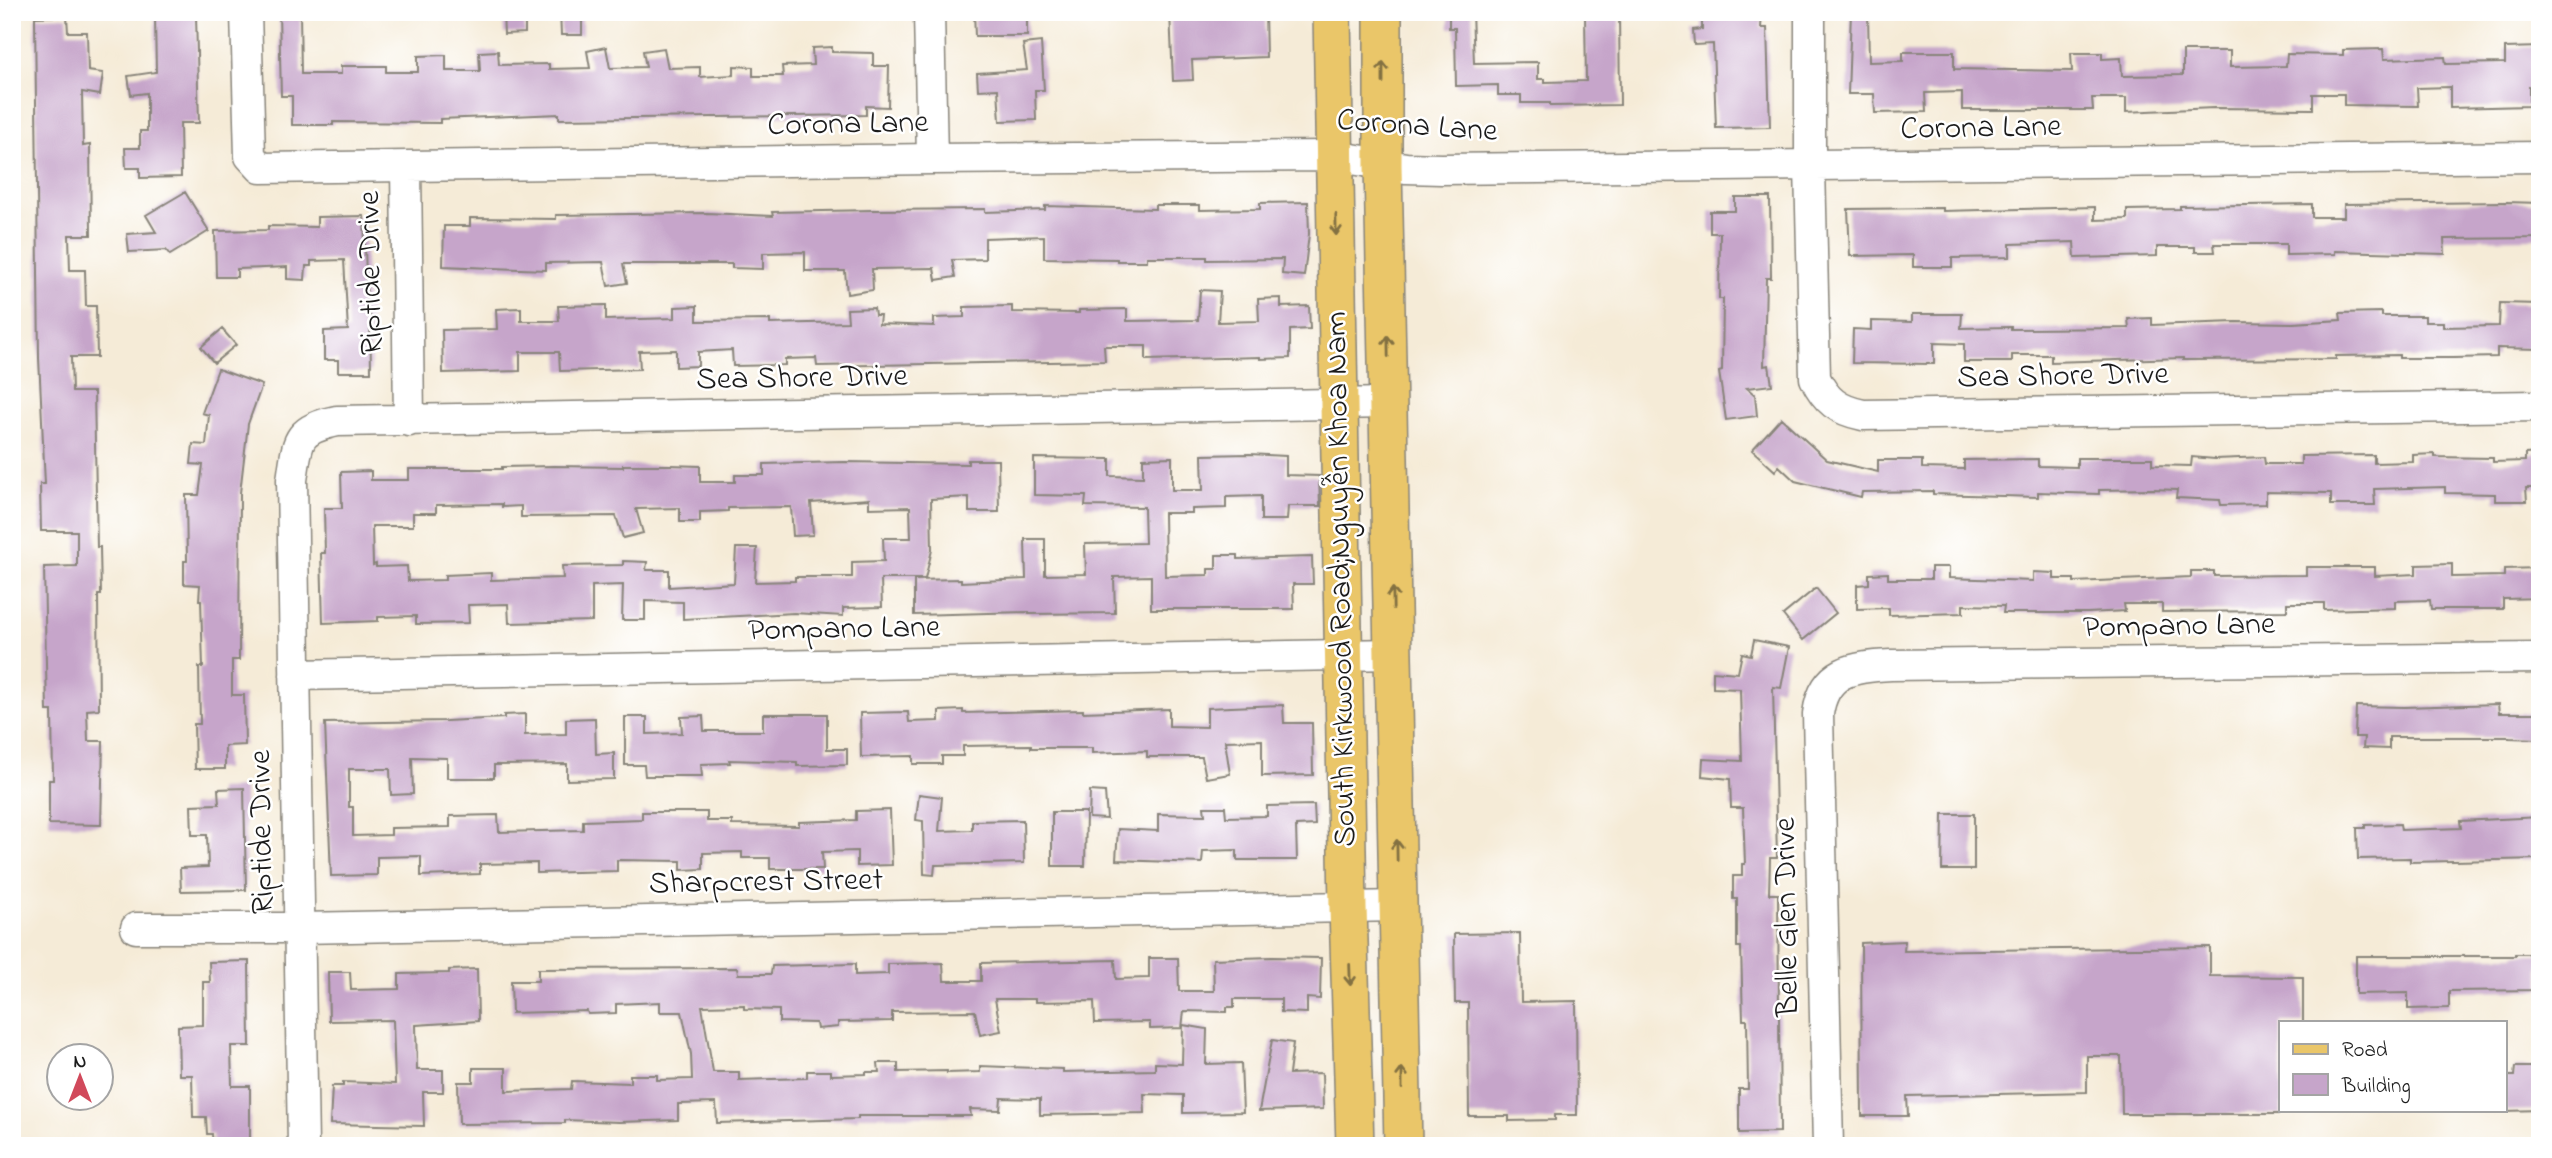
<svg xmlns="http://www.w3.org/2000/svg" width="2552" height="1158" viewBox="0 0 2552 1158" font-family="'Indie Flower',sans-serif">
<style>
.building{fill:#c6a5ca;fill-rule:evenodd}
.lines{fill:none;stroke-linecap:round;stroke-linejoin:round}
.minor-casing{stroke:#88847a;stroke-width:33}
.major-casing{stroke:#88847a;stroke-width:40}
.minor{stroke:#fff;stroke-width:30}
.major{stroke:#eac669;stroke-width:37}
.oneway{stroke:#837142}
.labels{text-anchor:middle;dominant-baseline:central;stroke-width:5;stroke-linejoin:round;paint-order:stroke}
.street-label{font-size:32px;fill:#1c1c1c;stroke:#fff}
</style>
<rect width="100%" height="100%" fill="#fff"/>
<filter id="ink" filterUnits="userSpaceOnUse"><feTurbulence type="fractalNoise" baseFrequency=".0143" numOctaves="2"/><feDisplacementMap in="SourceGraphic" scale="14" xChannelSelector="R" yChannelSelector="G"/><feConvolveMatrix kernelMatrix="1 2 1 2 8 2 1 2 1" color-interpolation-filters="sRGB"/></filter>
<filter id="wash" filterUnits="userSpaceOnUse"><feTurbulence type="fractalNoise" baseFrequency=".00686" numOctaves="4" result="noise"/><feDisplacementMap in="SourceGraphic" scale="28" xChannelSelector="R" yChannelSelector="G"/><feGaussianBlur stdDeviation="1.57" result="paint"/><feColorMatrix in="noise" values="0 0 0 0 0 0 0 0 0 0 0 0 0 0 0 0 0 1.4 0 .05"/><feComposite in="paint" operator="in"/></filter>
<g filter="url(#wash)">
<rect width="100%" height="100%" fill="#f5ebd7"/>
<g id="blocks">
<path class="building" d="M279 12H300L301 74H341V66H386V72H418V56L446 55V71H480L479 52 498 51 499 65 549 64V69L590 68 587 51 606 47 610 68 646 67 643 51 664 48 668 68 700 67V77L734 75V66L753 67V76H783L782 66 813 65 812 48 832 47V52L873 53V66H889L888 107 866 106V115L559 119V114L440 119V123L333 122V125H292V96H281Z
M503 12H525V33L504 34Z
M560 12H582V35H561Z
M974 12H1027V36H975Z
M1170 12H1265L1266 57 1192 60 1193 80 1173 81Z
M1449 12H1472L1474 63 1538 62V79H1545V82L1586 81 1585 14 1619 13 1620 105 1550 106V103H1521V95H1498V85L1456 86 1455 28H1449Z
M1702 12H1762L1761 28H1767L1770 127 1716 128 1713 44 1694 45 1693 30 1702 29Z
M1851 12H1868L1869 62 1903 61V52H1954V69L2072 71 2071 53H2102V59L2121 58 2122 76 2183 75V51H2230V67L2286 66 2287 54 2343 55V50L2383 49 2384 59 2445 57 2446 64 2505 63V48L2540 47V87H2529V106L2450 108V87L2417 88 2418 106 2344 105V94H2313V109L2214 108 2126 112V98H2092L2093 110H1962V92L1925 93 1926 112 1875 113 1874 94H1848Z
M67 16 68 32H87L88 71 103 73 100 95 82 92 83 146 90 145 91 235H69L70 270H85L86 306H96L97 357H71L72 392H94L97 547H100L101 595H98L99 709 87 710 88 741H103L101 825 49 824V780H53L52 711H47L44 567 77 566V531H41L40 484H45L39 358 35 17Z
M196 16 199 123H180L181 177 140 178V168H126L125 148H140V131H147V93L131 95 128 76 156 72 155 17Z
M1041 42 1044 90H1035L1036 120 1000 121 998 89 978 90 977 73 1027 70 1023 44Z
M185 192 209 231 170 255 166 250 129 252 127 234 156 232 146 215Z
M1735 197H1770L1771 278H1766L1764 366 1769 365 1772 385 1747 388 1755 395 1757 416 1726 420 1719 372 1722 371 1723 299H1719L1720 233H1710V211H1735Z
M1308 202 1309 234 1304 276 1282 274 1283 259 1207 260V257H1147V261H1117V259L1044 258V236L985 238V259L952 260 955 277 936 280 934 268 872 269 873 290 847 294 845 271H805V252L763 253V269L732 268V264H623L627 283 608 286 603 262 546 263V270L443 266 444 226H470V218L556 219V215L707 213 773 216 772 212 874 210 985 209V212L1045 210V206L1155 209V205H1200V210L1260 209V203Z
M2506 202 2540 203V238L2444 239 2445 254 2335 251V254L2286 255V244H2214L2215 252H2195V247H2157V256L2075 258 2074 242 2010 244V257L1952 258V267H1913V255L1850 256 1848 209 1943 208V211L2095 207V220L2127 219V210L2180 209V206L2312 204V217H2344V204Z
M364 216 367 308H370L371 372H338V360H324V331L348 330 344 260 311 261V266H306L305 280 287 279V267L237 269V277H216L215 231 268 230V226L317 227V217Z
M1200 290 1220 291 1218 322 1259 321 1258 299 1281 298V307L1309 306 1310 329 1290 330V358L1260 359V357L1146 360V346H1104L1105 361 817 366 816 358 785 359V365L733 366 732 350 698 352V366L676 367V350L639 351 640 369 560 371 559 352H520V371L443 373 442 330 497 329 496 309 521 308V321H559L558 306 606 305V320L675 318V307L697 306V321L770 320V324L848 322 847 309 874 308 875 315H880L879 324 934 326V318L964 317V307L1012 306V312L1079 313V310L1127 309V321L1198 320Z
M2500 303 2540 304V349L2497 348V357L2453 358H2399V355L2336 356V359L2183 360V358L2051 362V355H2012V362H1964V344L1934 343V364L1852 363 1853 329 1871 330V321L1912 322V314H1962L1961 328 2011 327V329L2129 328 2128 319 2152 318V325L2236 322 2293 323 2341 320 2340 313 2382 312V316H2425V322H2443V327L2499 326Z
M222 329 236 345 214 363 201 347Z
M218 369 262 385 248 424 240 493 239 660H232V695H244L245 745 225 746V769H195L194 724H200L199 667H203L201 600H199L200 585 184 584V561H187L186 495H199L203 465 191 464 193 444 206 445 209 415 202 413Z
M1781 418 1827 460 1878 472V460H1922V468L1964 469V460L2038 459V466L2077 467V458H2152V465L2191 466 2192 457 2215 459 2264 457 2265 464H2301V456L2374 455V463L2413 462V455L2435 454V457L2493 458V462L2525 461V454L2540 453V488H2526L2527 501H2495V494L2445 493V487L2374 489 2375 505H2331V493L2266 492V504L2221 505 2220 500 2176 498 2177 490 2153 489 2099 490V494L2038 492V497L1933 494V491L1862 492 1861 497 1795 481 1779 466 1775 471 1752 450Z
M1250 454 1286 456V475L1319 476 1320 506H1288L1287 520H1261V496L1226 497V508L1192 509V513H1164L1165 576 1208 575V569H1216V555H1238V559L1312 557 1313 584H1293L1294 609H1151V576L1114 577 1115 613 1029 614V612L914 615V580L961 579V582L1026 579 1025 539H1045V575L1086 574 1085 544 1145 543 1144 507 1085 506 1086 496 1034 495V458L1110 459V476L1143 477V458L1172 457V490H1203L1202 455Z
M968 460H998L999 512H969V497L931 499 932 550 925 579H881L882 607 843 608V616L794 613 683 619V602L645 601V620H622L623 585 592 586V621L509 623 508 604 468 605 469 623 416 624V616L378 617V621L323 623 321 553H325L324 508H342L341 472 371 471V480H409V469H502V467L554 466 623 467V465H670L700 466V482H735V475H764V464L844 462 968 464ZM869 499V508L910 507 911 538H883L884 561 852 562V577H795V581L755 582 757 548H736L734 583 669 587V570H646L647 562 623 561V565L562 566 563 578 491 580V573L445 575V580L408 581 407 566 376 567V564L373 565 372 526H413V513H436V505L502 504V507L521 506V517L616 516 623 538 643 533 636 509 680 508V522H700V512L728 511V508L791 507 793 536 813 535 811 503Z
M2452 564V577L2504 576V569L2539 568 2540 598 2503 599V609H2431L2430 600 2395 601V608L2359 609 2324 610V603H2287V611L2162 612V604H2124L2125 611 2087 613H2003L2004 606 1963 605V613L1889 615V608L1857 609V585L1869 584V574L1888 573V579H1931V567H1949V578L2033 581V572L2054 573V579H2074V582L2191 577V571H2214V576L2306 575V567H2375V576L2416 574V565Z
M1816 588 1836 613 1803 640 1783 615Z
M1754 640 1789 647 1781 688 1773 687 1777 858H1770L1769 894H1778L1780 1132 1739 1133V1089H1748L1747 1020H1743L1741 947H1737V899H1733V876H1742V864H1745L1743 808H1731L1730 779 1702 776 1703 759 1742 761 1740 689 1713 688V671L1738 673 1742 653 1751 655Z
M2498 704 2499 713H2540V739L2509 738V737H2389V749L2363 748 2364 737H2355L2356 706 2404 707Z
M1283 705 1284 723H1312L1313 775 1262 776V740L1225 741 1230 774 1206 778 1202 757H1147V751L1092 753V748H1031V745L963 746V756H942V764H913V756L861 757 860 713 908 712 909 722 939 721V711L963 710V713L1083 710V712L1169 709V726L1207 727V708Z
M525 714V735L566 734V719L595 718 596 754 614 753V779L567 780V764L494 765V778H447V758L412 757 413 794 391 795 390 769H349V807H353V836L391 835V828L450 827V816L498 815 499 832 583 830V821L642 819V812H707V821H732V825L799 826V822L856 820V811L890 810 892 865 857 866V851L822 852 823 869H770V858H742V852L703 853V869L681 870V861L617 860V871L537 873V863L480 864V874L421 876V856L377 857V875L331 876 325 723 446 721 504 718V715Z
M763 714H827V749H847V765L797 766V762L729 760 730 763 701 764 702 776H645L644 765H625V717H647V734L682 733 681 717 703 716 704 731H763Z
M244 788 246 890 181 891 180 868 208 867 207 835H192L191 805 219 804 218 789Z
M1090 791 1105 792 1107 819 1089 818Z
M919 794 942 797 939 831 972 830V821L1023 820 1024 863 935 865 934 875 924 874 923 821 916 820Z
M1314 805 1315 825 1296 826 1297 860H1237V850L1203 851 1202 863 1116 860 1118 829 1158 831V814L1205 815 1204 807H1225L1226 817 1267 816V806Z
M1052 812H1086L1085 866H1052Z
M1943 814H1974V870H1942Z
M2540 817V859L2410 862V858L2358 859 2357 828H2365V825L2400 824 2401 830 2461 828 2460 821Z
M1520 933 1521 1002 1576 1001 1577 1115H1555V1120L1509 1121V1116H1469L1468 1003H1455L1454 934Z
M1905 941 1904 951 2210 947V976L2303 977V1023H2281V1114H2122L2121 1056H2087V1092L1907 1096 1908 1116H1862L1861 943Z
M2515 954H2540V990L2449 991V1008L2408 1009V993L2356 994V956H2515Z
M1272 957 1321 958 1320 999 1307 998V1013L1281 1012V999H1234V1007H1227V1012L1184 1011 1182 1028 1150 1029V1022L1095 1023 1094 1001 1035 1002V999H995L1001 1031 980 1035 975 1011 892 1012V1021L838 1022V1027L817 1029 816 1023 779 1022V1010L744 1009V1005L702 1006 713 1072H739V1080L807 1078V1071H831V1075L866 1074V1072H879L878 1063H898V1072L947 1071V1073L980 1072V1066L1063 1069V1072L1155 1070V1063L1182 1064 1183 1025 1207 1029 1206 1064 1241 1063 1243 1112 1183 1113V1095L1144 1094 1145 1113 1040 1115V1099L1001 1098 1000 1110 970 1109 971 1116H858V1119L717 1123 716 1103 678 1104V1120L619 1122 565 1120V1123L459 1124 458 1082H473V1068H506V1091L571 1089 572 1081 630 1083V1075H657V1080L692 1079 691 1054 682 1012H660V1002L616 1004V1013L588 1014 587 1011 512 1013 511 981H538V969L737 968 738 974H771L772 966 855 964V975L888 974V964L943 963 944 981H981V963L1115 960 1116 979 1149 978V958H1178L1179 991H1214L1213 959Z
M249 961 250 1046H231L232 1086H250V1146H213L212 1134H207L206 1117H193L192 1075H179L178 1026 203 1025V982H210L209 962Z
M477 969 478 1021 416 1025 417 1070H443V1092H423L424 1126 330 1124 332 1086H343V1082L395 1084 393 1020 329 1021 328 972H350L351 990 399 989V974L449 973V970Z
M1272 1040 1293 1043 1289 1074 1322 1073 1323 1109 1259 1111Z
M2515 1067H2535V1075H2540V1110L2505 1111V1076H2514Z"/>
</g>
</g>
<g filter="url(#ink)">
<use href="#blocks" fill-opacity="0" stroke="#88847a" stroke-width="2"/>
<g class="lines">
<defs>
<path id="minor" d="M246 12 250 156 261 168 932 159 1334 156 1406 168 1441 169 2540 157
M929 12 932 159
M1810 12V166L1815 378C1826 401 1838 410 1863 415L2540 406
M406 167 409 421
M295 675 1394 654
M136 928H300L1398 906
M303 1146 292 480C298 441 295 430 337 421L1389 403
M1828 1146 1818 714C1824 670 1853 667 1891 665L2540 658"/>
<path id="major" d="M1332 12 1348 907 1355 1146
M1383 12V165L1403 1146"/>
</defs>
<use href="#minor" class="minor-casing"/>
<use href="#major" class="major-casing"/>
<use href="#minor" class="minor"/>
<use href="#major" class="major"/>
</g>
<defs><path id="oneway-shaft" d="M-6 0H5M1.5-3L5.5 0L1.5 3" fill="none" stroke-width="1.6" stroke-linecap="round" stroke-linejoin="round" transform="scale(1.75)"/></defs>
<g class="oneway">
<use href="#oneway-shaft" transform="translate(1383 72) rotate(-90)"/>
<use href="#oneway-shaft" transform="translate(1336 225) rotate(89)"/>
<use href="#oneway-shaft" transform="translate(1388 346) rotate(-91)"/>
<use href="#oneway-shaft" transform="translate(1393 598) rotate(-91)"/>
<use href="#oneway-shaft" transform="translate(1397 850) rotate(-91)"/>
<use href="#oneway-shaft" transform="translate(1350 975) rotate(88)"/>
<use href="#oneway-shaft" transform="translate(1402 1078) rotate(-90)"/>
</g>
</g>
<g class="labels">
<g class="street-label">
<text transform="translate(848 125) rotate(-1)">Corona Lane</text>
<text transform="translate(1417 127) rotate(4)">Corona Lane</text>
<text transform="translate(1981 129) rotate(-1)">Corona Lane</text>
<text transform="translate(372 273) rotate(-91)">Riptide Drive</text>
<text transform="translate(2063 377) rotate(-1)">Sea Shore Drive</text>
<text transform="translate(802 379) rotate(-1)">Sea Shore Drive</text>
<text transform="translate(1342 579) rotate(-91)">South Kirkwood Road;Nguyễn Khoa Nam</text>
<text transform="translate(2179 627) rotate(-1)">Pompano Lane</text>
<text transform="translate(844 630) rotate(-1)">Pompano Lane</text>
<text transform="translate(263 832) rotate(-91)">Riptide Drive</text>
<text transform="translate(766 883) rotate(-1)">Sharpcrest Street</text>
<text transform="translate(1788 917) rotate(-91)">Belle Glen Drive</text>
</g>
</g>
<rect width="2552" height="1158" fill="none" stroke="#fff" stroke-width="42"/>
<rect x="2279" y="1021" width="228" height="91" fill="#ffffff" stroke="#a4a4a4" stroke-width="2"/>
<rect x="2293" y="1044" width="35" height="10" fill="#eac669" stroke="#a4a4a4" stroke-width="2"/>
<text x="2342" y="1056" font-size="21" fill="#1c1c1c">Road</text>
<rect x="2293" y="1074" width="35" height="21" fill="#c6a5ca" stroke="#a4a4a4" stroke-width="2"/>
<text x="2342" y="1092" font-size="21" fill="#1c1c1c">Building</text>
<g transform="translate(80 1077)"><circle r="33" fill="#ffffff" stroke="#a4a4a4" stroke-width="2"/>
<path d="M0-5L12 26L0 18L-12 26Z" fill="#d1495b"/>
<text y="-10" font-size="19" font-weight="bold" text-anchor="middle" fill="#1c1c1c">N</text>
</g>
</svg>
